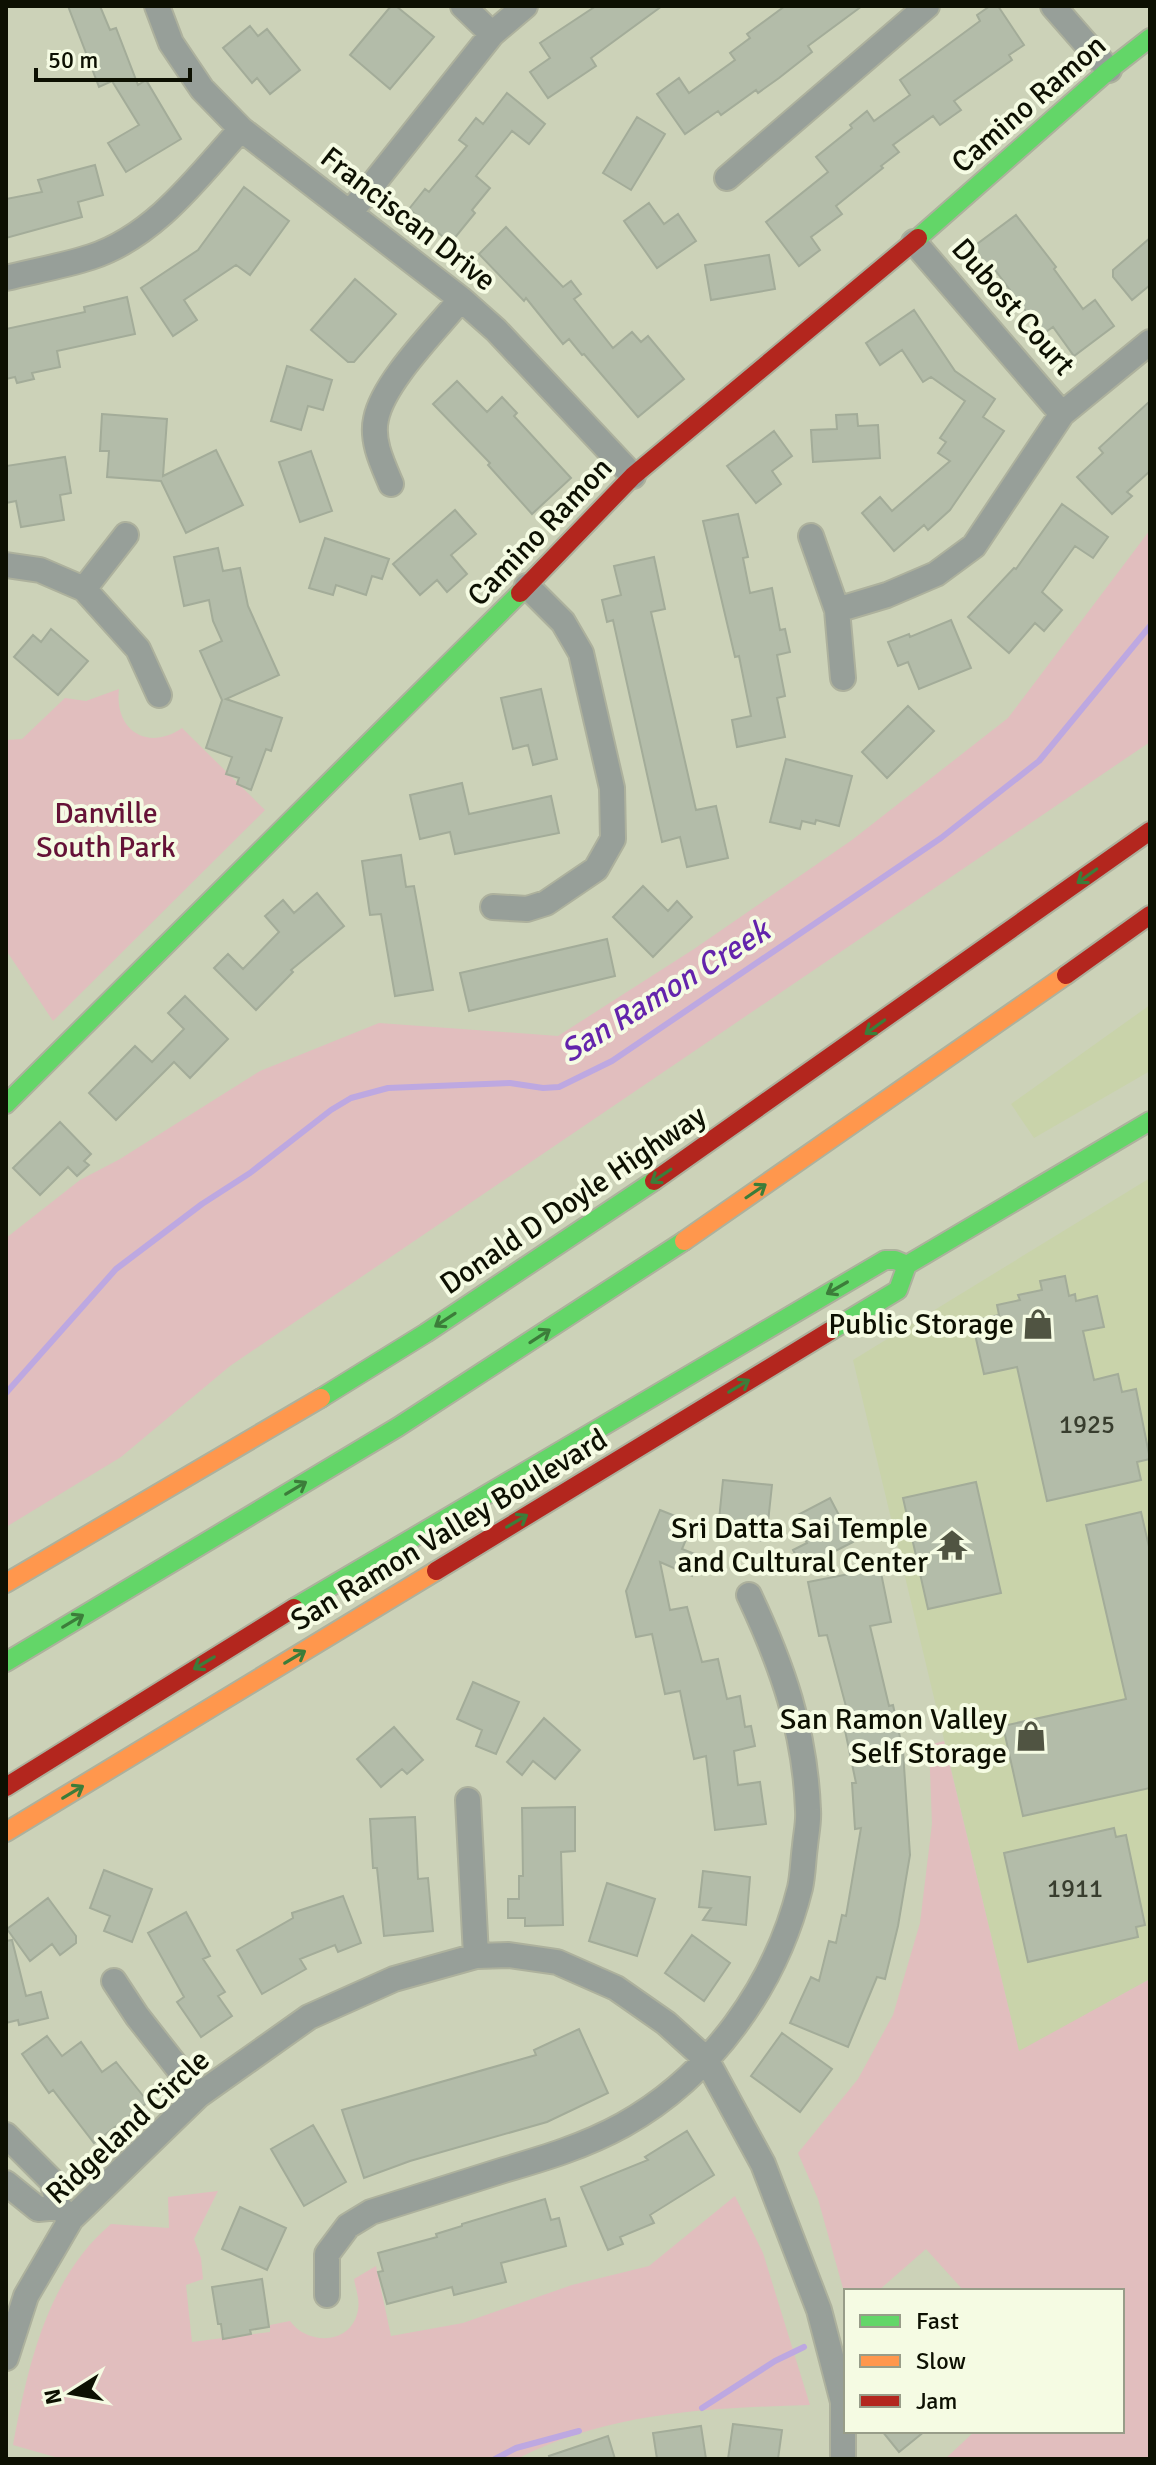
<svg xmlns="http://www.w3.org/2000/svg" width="1156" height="2465" viewBox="0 0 1156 2465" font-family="Signika,sans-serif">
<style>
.built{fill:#c9d3aa}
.green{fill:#e1bebe}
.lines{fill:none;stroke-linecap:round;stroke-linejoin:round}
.stream{stroke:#bda8e1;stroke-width:6}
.building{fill:#b3bca9;stroke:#a3ac99;stroke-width:2}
.street-casing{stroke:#adb19d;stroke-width:28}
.fast-casing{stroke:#adb19d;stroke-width:22}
.slow-casing{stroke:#adb19d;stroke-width:22}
.jam-casing{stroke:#adb19d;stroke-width:22}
.street{stroke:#979f99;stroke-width:24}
.fast{stroke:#63d668;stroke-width:18}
.slow{stroke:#ff974d;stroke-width:18}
.jam{stroke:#b3261e;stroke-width:18}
.oneway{stroke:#3c7d3a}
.labels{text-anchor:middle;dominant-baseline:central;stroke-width:8;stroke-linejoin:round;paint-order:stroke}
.number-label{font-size:26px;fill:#383d2e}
.street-label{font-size:30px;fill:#0d1002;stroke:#f5fbe3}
.park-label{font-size:30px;fill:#651237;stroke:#f5fbe3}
.poi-label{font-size:30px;fill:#0d1002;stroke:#f5fbe3;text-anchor:end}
.water-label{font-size:32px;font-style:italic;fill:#6324ac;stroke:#f5fbe3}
</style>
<rect width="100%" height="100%" fill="#ccd2b8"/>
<path class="built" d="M1150 1005V1071L1034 1138 1011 1104Z
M1150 1178V1979L1019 2052 853 1360Z"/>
<path class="green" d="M1150 530V742L230 1366 121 1457 6 1527V1238L80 1180 120 1159 260 1071 379 1023 558 1036 694 949 852 840 1008 718Z
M119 689C114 730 147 752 182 728L265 810 53 1021 6 950V740L22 739 65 698 86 701Z
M944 1741 1019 2051 1150 1979V2459H945L975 2431H1122V2291H964L926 2249 878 2291H846V2299L818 2199 798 2153 858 2079 893 2015 920 1923 932 1824 929 1745Z
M218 2191 194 2239 201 2258 203 2279 186 2285 192 2342 270 2332V2325L290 2321C308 2346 352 2345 358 2310 360 2300 356 2290 354 2279L376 2266 391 2336 463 2323 572 2285 649 2266 735 2196 763 2253 810 2405C708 2408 609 2412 517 2459H62L13 2445C28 2366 47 2278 111 2224L169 2228 168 2197Z"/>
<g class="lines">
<path class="stream" d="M6 1393 116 1269 202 1204 250 1173 331 1110 351 1098 388 1088 510 1083 543 1088 559 1087 612 1061 941 838 1039 761 1150 626
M702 2408 775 2361 804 2347
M495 2459 516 2448 579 2431"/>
</g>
<path class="building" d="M68 6H100L110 30 116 28 138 85 146 80 181 139 126 172 108 143 139 125 112 81 99 87Z
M391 6H396L434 37 390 89 350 55Z
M596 6H662L591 58 596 66 548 98 530 72 550 58 540 43Z
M785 6H862L808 46 812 52 779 78 758 93 756 90 721 115 718 111 685 134 657 94 679 78 689 93 735 60 730 53 750 38 747 34Z
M990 6H998L1024 45 1009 55 1012 60 954 101 961 110 940 125 933 116 893 145 899 152 881 166 883 168 836 206 842 214 811 237 820 250 799 266 766 222 828 172 816 157 852 128 850 125 867 111 874 121 910 95 900 80 980 21 977 15Z
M250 26 258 36 267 29 300 70 270 94 257 78 252 83 223 48Z
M507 93 545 124 529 144 512 131 476 176 490 188 472 210 475 213 453 240H447L409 209 425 189 429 192 467 146 459 140 476 118 483 124Z
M637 117 665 134 631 190 603 173Z
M95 165 103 195 78 202 82 217 6 238V199L42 192 38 180Z
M244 187 289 221 250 275 236 265 184 300 197 320 173 336 141 288 198 250Z
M649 203 664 224 678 214 696 241 657 268 624 221Z
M1016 215 1056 267 1054 269 1083 309 1095 300 1114 326 1074 356 1053 327 1043 334 989 262 986 264 973 247Z
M506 227 563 287 571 281 581 294 574 299 613 348 632 332 641 342 648 336 684 379 638 417 584 354 582 355 569 339 563 344 526 298 524 301 479 254Z
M1150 238V285L1132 300 1113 277V270Z
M769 255 775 289 711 300 705 265Z
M355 279 396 314 354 362H348L311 330Z
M127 297 135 334 57 351 60 367 32 373 34 379 17 383 15 377 6 379V329L85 312 84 307Z
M914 310 955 371 995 399 983 417 1004 431 950 510 928 530 924 525 894 551 862 513 880 497 892 511 950 461 938 453 946 442 940 438 965 401 931 377 923 382 902 350 880 365 866 343Z
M287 366 332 380 323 410 308 406 301 430 271 421Z
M457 381 487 412 502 397 517 413 514 416 571 478 532 514 488 465 490 463 433 404Z
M1150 401V471L1127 492 1132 496 1112 514 1077 477 1103 453 1099 448Z
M102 414 167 419 163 476 216 450 243 505 186 533 161 481 107 477 109 451H100Z
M857 414 858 426 878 425 880 458 813 462 811 430 837 429 836 415Z
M774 431 792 456 772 471 781 484 756 503 727 466Z
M311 451 332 511 300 522 279 462Z
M65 457 71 493 60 495 64 520 21 527 16 501 6 503V466Z
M1062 504 1108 537 1093 558 1075 546 1042 592 1062 610 1044 631 1035 623 1009 653 968 617 1014 568 1016 569Z
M455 510 476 534 451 555 467 574 447 592 437 580 420 595 393 564Z
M738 514 748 557 743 558 750 593 772 588 780 630 785 629 790 652 777 655 785 696 777 698 785 737 737 747 732 720 751 716 739 656 735 657 703 521Z
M325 538 389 559 382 579 372 576 366 595 336 585 333 595 309 588Z
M218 548 223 571 240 568 248 606 279 675 226 699 282 718 271 751 266 749 251 790 237 784 239 778 226 774 232 757 206 748 222 700 200 651 222 641 213 621 209 600 184 606 174 557Z
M654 557 665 609 651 612 696 810 716 806 728 858 687 867 680 837 662 842 613 620 607 622 602 600 621 595 614 566Z
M951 620 971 668 919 689 908 662 898 666 888 642 909 634 910 637Z
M51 629 88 661 58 695 14 657 33 635 41 642Z
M541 689 557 759 533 765 528 745 513 749 501 698Z
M908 706 934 731 887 778 862 752Z
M786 759 852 776 839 826 816 820 815 824 802 821 800 829 770 822Z
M462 783 469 814 551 796 559 833 455 854 450 832 420 839 410 795Z
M401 855 406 887 414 886 433 990 395 996 381 914 370 915 362 861Z
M643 886 668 911 677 901 692 917 653 957 613 917Z
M317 893 344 926 291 970 293 972 256 1010 214 968 228 954 243 969 279 932 265 916 283 900 294 913Z
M607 939 615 976 469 1011 460 973Z
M185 996 228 1039 190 1078 174 1062 116 1120 89 1093 135 1046 152 1062 184 1029 168 1013Z
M60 1122 91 1154 84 1161 89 1165 77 1176 68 1167 40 1195 13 1168Z
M1065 1276 1069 1296 1075 1294 1076 1301 1097 1296 1104 1327 1083 1331 1094 1380 1118 1374 1122 1392 1136 1389 1150 1459 1137 1462 1141 1480 1047 1501 1017 1367 984 1374 972 1321 999 1315 997 1305 1020 1300 1018 1295 1042 1290 1040 1281Z
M723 1480 772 1485 766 1541 745 1539 746 1523 719 1520Z
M976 1482 1001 1593 928 1609 903 1498Z
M830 1498 853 1542 802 1568 793 1550 807 1543 794 1517Z
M660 1510 693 1523 682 1549 700 1556 692 1576 660 1562 670 1610 687 1607 702 1662 718 1659 727 1699 740 1696 745 1727 751 1726 755 1746 734 1751 738 1785 760 1782 766 1824 715 1830 706 1756 694 1759 680 1691 665 1694 652 1634 636 1637 626 1591Z
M1141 1512 1150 1551V1788L1023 1816 1003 1726 1126 1699 1086 1525Z
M880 1568 891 1622 870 1626 889 1706 893 1705 903 1751 910 1855 898 1926 885 1979 877 1977 848 2047 790 2023 811 1977 819 1981 829 1941 836 1943 842 1915 846 1916 861 1828 855 1829 852 1783H856L842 1716 848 1714 827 1635 819 1636 808 1582Z
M473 1682 519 1702 496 1754 476 1746 482 1730 457 1719Z
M544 1718 580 1750 555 1779 533 1761 522 1775 507 1762Z
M394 1727 423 1760 407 1774 402 1769 381 1787 357 1759Z
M575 1807V1851L561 1852 563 1925 525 1926V1918H508V1899H519V1876H523L522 1808Z
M415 1817 418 1879 428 1878 433 1931 384 1936 377 1868H373L370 1819Z
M1114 1828 1116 1837 1126 1835 1145 1925 1136 1927 1138 1937 1028 1962 1004 1853Z
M104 1870 152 1889 132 1942 104 1931 110 1916 90 1908Z
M703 1871 750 1877 746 1925 703 1920 711 1908 699 1907Z
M607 1883 655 1899 637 1956 589 1941Z
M343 1896 361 1943 338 1952 335 1945 300 1959 306 1969 262 1994 237 1950 293 1918 292 1913Z
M48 1898 76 1936V1943L60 1955 52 1944 30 1961 7 1929Z
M186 1912 210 1956 203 1959 225 1992 218 1996 232 2016 201 2037 177 2002 184 1997 148 1933Z
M692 1935 730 1963 704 2001 665 1973Z
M12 1940 26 1996 41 1992 48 2018 19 2025 18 2020 6 2023V1941Z
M579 2029 608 2093 547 2122 410 2161 364 2178 342 2110 536 2055 534 2050Z
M782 2033 832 2069 800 2112 751 2076Z
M47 2036 62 2056 81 2042 102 2072 116 2062 148 2102 94 2143 53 2090 49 2093 22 2054Z
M313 2125 346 2182 304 2206 271 2149Z
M687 2131 714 2175 650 2215 654 2223 620 2237 623 2244 608 2250 581 2187 648 2160 645 2157Z
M545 2199 551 2220 559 2218 566 2246 501 2263 506 2282 454 2295 452 2287 387 2304 378 2272 383 2271 378 2253 437 2237 436 2234 462 2226V2224Z
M240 2207 286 2228 267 2270 222 2249Z
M262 2279 269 2327 250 2330 251 2334 223 2339 221 2324H218L212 2287Z
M733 2424 782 2430 778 2459H728Z
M701 2426 706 2459H657L653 2433Z
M882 2431H925L899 2452Z
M608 2436 615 2459H550L549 2456Z"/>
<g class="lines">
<defs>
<path id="street" d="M157 6 171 43 202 89 241 129 461 299 496 330 633 476
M463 6 492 34
M1053 6 1109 70
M727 178 927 6
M350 213 492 34 525 6
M914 242 1062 414
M6 278C34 271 63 266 91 257 155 236 198 177 241 129
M391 484C383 465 371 441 376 419 383 382 436 330 461 299
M811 536 837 610 843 678
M6 565 40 570 84 589 138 649 159 695
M84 589 126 535
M837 610 887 595 936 574 974 546 1062 414 1150 342
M493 907 527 909 546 903 596 869 613 839 612 788 581 653 563 622 527 586
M468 1800 476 1956
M114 1981 137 2016 199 2095
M6 2135 52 2181 59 2207 71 2219
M6 2183 38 2209 59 2207
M327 2295V2254L348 2226 371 2212C415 2198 460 2184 504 2170 545 2158 585 2146 623 2125 711 2076 776 1985 800 1888 803 1875 803 1860 805 1846 806 1834 809 1822 808 1810 805 1730 782 1665 749 1595
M6 2358 26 2296 71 2219 199 2095 309 2017 394 1979 476 1956 509 1955 557 1962 616 1988 666 2023 706 2059 763 2164 819 2310 843 2402V2459"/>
<path id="fast" d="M918 238 1109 70 1150 38
M6 1104 520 593
M830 1331 898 1290 907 1265 1150 1121
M321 1398 426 1333 654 1181
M294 1608 885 1260H895L907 1265
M6 1662 398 1427 684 1241"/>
<path id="slow" d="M684 1241 1066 975
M6 1583 321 1398
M6 1832 436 1571"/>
<path id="jam" d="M520 593 633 476 918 238
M1066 975 1150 915
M654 1181 1150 831
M436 1571 830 1331
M6 1787 294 1608"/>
</defs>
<use href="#street" class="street-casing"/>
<use href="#fast" class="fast-casing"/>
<use href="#slow" class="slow-casing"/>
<use href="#jam" class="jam-casing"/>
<use href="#street" class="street"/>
<use href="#fast" class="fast"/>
<use href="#slow" class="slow"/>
<use href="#jam" class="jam"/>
</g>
<defs><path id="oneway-shaft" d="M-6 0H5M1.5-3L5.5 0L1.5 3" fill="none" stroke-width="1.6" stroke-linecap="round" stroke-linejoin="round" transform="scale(2)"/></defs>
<g class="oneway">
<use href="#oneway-shaft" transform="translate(1087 876) rotate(144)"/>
<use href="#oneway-shaft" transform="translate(875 1027) rotate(144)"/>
<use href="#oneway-shaft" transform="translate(661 1176) rotate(146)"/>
<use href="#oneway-shaft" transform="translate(756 1191) rotate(-34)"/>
<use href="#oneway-shaft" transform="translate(837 1288) rotate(150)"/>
<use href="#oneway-shaft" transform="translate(445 1320) rotate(147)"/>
<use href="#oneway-shaft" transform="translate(540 1336) rotate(-33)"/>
<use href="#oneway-shaft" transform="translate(739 1386) rotate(-31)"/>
<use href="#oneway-shaft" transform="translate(296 1488) rotate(-31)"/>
<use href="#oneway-shaft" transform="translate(517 1521) rotate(-31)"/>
<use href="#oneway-shaft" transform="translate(73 1621) rotate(-31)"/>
<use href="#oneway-shaft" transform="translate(295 1657) rotate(-31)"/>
<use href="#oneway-shaft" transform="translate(204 1663) rotate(149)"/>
<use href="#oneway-shaft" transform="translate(73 1792) rotate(-31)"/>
</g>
<defs>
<symbol id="shop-bare" viewBox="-9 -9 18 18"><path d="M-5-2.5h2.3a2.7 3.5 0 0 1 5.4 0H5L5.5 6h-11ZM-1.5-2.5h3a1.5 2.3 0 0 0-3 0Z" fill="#505442" stroke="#f5fbe3" stroke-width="2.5" paint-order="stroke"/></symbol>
<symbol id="temple-bare" viewBox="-9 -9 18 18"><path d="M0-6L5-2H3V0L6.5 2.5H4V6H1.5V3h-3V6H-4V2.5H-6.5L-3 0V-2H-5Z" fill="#505442" stroke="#f5fbe3" stroke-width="2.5" paint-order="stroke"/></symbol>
</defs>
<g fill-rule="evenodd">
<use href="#shop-bare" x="1016" y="1302" width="44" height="44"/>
<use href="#temple-bare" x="930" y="1523" width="44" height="44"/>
<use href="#shop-bare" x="1009" y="1714" width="44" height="44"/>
</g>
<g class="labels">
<g class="number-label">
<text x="1087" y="1425">1925</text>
<text x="1075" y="1889">1911</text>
</g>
<g class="street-label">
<text transform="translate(1029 104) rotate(-41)">Camino Ramon</text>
<text transform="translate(408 219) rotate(38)">Franciscan Drive</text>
<text transform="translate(1013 307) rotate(49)">Dubost Court</text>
<text transform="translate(540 532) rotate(-46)">Camino Ramon</text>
<text transform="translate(573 1200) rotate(-34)">Donald D Doyle Highway</text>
<text transform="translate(449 1530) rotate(-31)">San Ramon Valley Boulevard</text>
<text transform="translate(128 2127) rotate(-43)">Ridgeland Circle</text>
</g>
<g class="park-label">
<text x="106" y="813">Danville<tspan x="106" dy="34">South Park</tspan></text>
</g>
<g class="poi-label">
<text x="1014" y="1324">Public Storage</text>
<text x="928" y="1528">Sri Datta Sai Temple<tspan x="928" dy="34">and Cultural Center</tspan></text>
<text x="1007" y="1719">San Ramon Valley<tspan x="1007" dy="34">Self Storage</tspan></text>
</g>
<g class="water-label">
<text transform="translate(665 991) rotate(-32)">San Ramon Creek</text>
</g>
</g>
<rect width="1156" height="2465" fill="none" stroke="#0d1002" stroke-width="16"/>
<rect x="844" y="2289" width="280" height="144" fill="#f5fbe3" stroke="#989d89" stroke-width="2"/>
<rect x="860" y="2315" width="40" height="12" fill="#63d668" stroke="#989d89" stroke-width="2"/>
<text x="916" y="2329" font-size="24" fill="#0d1002">Fast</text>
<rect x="860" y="2355" width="40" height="12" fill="#ff974d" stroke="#989d89" stroke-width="2"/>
<text x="916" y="2369" font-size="24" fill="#0d1002">Slow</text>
<rect x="860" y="2395" width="40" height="12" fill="#b3261e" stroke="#989d89" stroke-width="2"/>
<text x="916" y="2409" font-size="24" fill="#0d1002">Jam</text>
<g transform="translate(72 2393) rotate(259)" stroke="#f5fbe3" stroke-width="6" paint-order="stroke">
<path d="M0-6L14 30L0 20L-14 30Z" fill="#0d1002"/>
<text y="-12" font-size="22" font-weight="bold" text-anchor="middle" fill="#0d1002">N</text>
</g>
<path d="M36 68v12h154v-12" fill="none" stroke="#0d1002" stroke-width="4"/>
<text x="48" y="68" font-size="24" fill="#0d1002" stroke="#f5fbe3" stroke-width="6" paint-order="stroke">50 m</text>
</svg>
